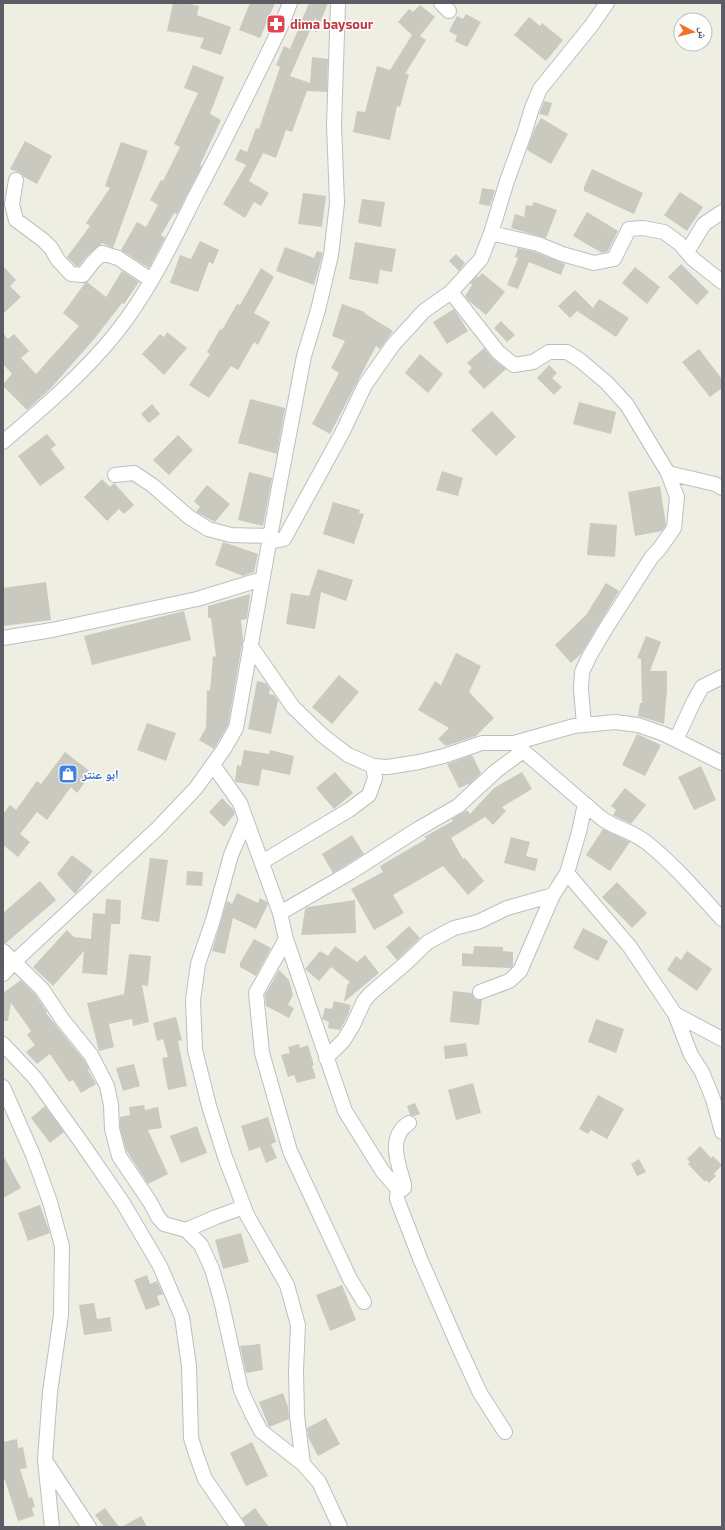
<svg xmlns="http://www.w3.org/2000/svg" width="725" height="1530" viewBox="0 0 725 1530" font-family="'Exo 2','Noto Naskh Arabic',sans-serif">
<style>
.building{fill:#c9c9bf}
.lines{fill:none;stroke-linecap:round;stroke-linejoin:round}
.minor-casing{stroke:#bdbec5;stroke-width:16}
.minor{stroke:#fff;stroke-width:14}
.labels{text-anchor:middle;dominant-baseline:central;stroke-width:3;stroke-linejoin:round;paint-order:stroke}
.health-label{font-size:13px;font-weight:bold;fill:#be3a42;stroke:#fff;text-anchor:start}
.shop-label{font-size:13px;font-weight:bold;fill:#366cbe;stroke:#fff;text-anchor:start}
</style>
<rect width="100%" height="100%" fill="#eeeee3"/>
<path class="building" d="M173 3H185L199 6 197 15 231 27 221 55 200 48 204 38 167 31Z
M250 3H275L260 38 239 30Z
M309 3H328L316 33 315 32 316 17 290 76 310 83 312 57 328 59 327 92 307 91 292 132 286 130 276 158 263 153 249 181 269 193 261 206 254 202 245 218 223 204 246 165 235 160 240 149 247 152 256 128 259 129 280 67 276 65 284 46 290 49Z
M420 5 435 17 420 36 426 40 405 74H409L400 107 397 106 390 140 353 132 357 111 365 112 377 66 390 70 412 35 398 22 409 9 413 12Z
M466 14 481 22 467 47 455 41 457 36 449 31 457 16 463 19Z
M529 17 540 26 542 23 563 40 546 61 514 35Z
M193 65 224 77 210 114 221 120 200 165 202 166 177 214 174 213 161 235 165 238 149 268 121 250 137 222 146 227 158 205 150 200 161 180 163 181 180 147 174 144 198 93 184 88Z
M544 101 552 103 548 116 539 114Z
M541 118 568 134 551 164 527 150 535 128Z
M25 141 52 156 37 184 24 177 21 173 10 169Z
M121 142 148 151 113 248 102 243 87 256 79 266H76L67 257 90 226 86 223 110 188 105 186Z
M592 169 643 193 634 214 584 191V187Z
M482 188 495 190 490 206 479 204Z
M680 192 703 207 687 231 664 215Z
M303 193 326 196 322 227 298 224Z
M362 199 385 202 381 227 358 223Z
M534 202 557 210 546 238 511 228 515 214 524 217 526 205 532 206Z
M587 212 618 231 608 251 602 253 573 236Z
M200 241 219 250 213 264 209 262 198 292 170 283 180 255 191 259Z
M355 242 396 249 392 272 380 270 378 284 349 279Z
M285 247 314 258 317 251 323 253 314 285 276 271Z
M518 248 535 252 565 264 561 275 529 262 518 289 507 285 518 258 515 257Z
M456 254 465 263 459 271 449 261Z
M681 264 709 292 697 305 668 277Z
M3 266 16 280 10 286 21 297 3 314Z
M635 267 660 287 647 304 622 283Z
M261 268 274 277 254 313 270 322 258 345 254 342 238 370 231 366 209 398 189 385 210 354 207 352 220 329 222 330 237 304 240 305Z
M122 271 139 282 124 304 122 303 95 338 51 388 27 410 3 386V384L12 374 3 364V333L8 339 14 334 29 351 21 358 36 374 79 326 63 313 85 283 87 282 106 297Z
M482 273 505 292 486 315 469 301 465 296 472 285 470 283 477 276 479 277Z
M575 290 593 308 599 299 629 318 616 337 577 311 570 318 558 306Z
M342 304 365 312 364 313 393 331 380 349 376 346 330 434 312 424 339 373 331 368 345 341 332 336Z
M454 309 468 331 447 344 433 322Z
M501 321 515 335 507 342 494 328Z
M167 332 187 348 164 375 142 354 160 334 164 337Z
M484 348 493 359 506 369 484 389 468 372 472 368 467 363Z
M699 349 722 379V388L710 397 682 362Z
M420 354 443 374 428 393 405 373Z
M549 365 557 373 552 378 562 387 554 395 537 378Z
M250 399 285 408 277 454 238 443Z
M579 402 616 412 611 434 573 424Z
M152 404 160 414 149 423 141 414Z
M492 411 516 437 496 456 471 430Z
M47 434 56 445 51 449 65 468 40 486 18 456Z
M178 435 193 450 169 475 153 460Z
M442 471 463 478 458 496 436 490Z
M249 472 272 478 263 526 238 520Z
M102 479 110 487 114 483 134 505 124 514 119 509 107 521 84 497Z
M207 485 230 504 215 522 196 512 200 507 194 501Z
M660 486 666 525 662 531 635 536 628 492Z
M333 502 360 510 359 513 364 514 354 544 323 534Z
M590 523 617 525 615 557 587 555Z
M223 542 258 554 254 572 243 576 215 565Z
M318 569 353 580 346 601 321 592 315 629 286 624 291 593 309 596Z
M46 582 51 620 3 626V588Z
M606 583 619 591 581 654 571 663 555 645 586 615Z
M250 594 247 619 241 620 243 639 228 725 214 749 199 740 206 728 207 690 210 691 213 656 216 657 211 618H208V606Z
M184 611 191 640 92 665 84 636Z
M646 636 661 642 650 671H667V690L664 724 638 716 640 703H642L641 659 637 658Z
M456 653 481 666 469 692 494 718 476 736 446 746 438 739 449 728 418 710 435 681 441 685Z
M339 675 359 692 332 724 312 707Z
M257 681 266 683 270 689 269 694 274 695 278 700 271 734 248 729Z
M147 723 176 733 166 761 137 750Z
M637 734 661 745 645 776 622 765Z
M244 750 269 754 270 750 294 756 290 775 262 769 259 786 236 782 235 781 237 765 241 766Z
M65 752 92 773 77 793 71 787 47 820 37 812 20 834 30 842 18 857 3 845V814L10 805 16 810 37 781 41 784Z
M472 755 481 773 471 783 459 788 447 764Z
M701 766 716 800 694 810 678 777Z
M335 772 353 793 334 809 316 788Z
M522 772 532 789 502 807 506 811 493 825 485 817 451 838 463 859 465 858 484 881 468 895 443 866 393 895 404 913 374 930 351 889 383 872 380 866 426 839 424 837 453 821 452 819 467 810 470 814 494 788Z
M625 788 646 805 631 824 613 815 616 810 611 806Z
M222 798 233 809 235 814 224 827 209 812Z
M603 829 630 842 610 871 586 855Z
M352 835 364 854 333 873 322 854Z
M511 837 530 842 526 856 538 859 535 871 504 863Z
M72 855 93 871 75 894 57 874Z
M150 858 168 860 159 922 141 919Z
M187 871 203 872 202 886 186 885Z
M40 881 56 900 6 943H3V913Z
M617 882 647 913 632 928 602 897Z
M237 893 258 903 260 898 267 902 268 904 256 929 233 918 225 954 212 951 227 901 232 904Z
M106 899 121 900 120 924H111L107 975 82 973 84 951 53 986 33 967 67 930 74 937 91 939 93 913 105 914Z
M355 900 356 933 301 935 305 909 308 907Z
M409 926 420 938 397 960 386 947Z
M583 928 608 941 598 961 573 948Z
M254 939 271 948 256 976 240 967V963Z
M335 946 357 962 365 955 379 973 344 1002 347 985 350 982 331 967 319 981 305 969 320 951 328 956Z
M474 946 503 947V951L513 952V966L511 968 462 966V953L473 954Z
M687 951 712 969 697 991 667 970 676 956 681 960Z
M129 954 151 956 148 986 142 985 149 1022 133 1026 132 1019 109 1024 114 1047 99 1051 87 1003 124 994Z
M279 970 289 980 293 995 288 1005 294 1008 289 1018 266 1006 265 995Z
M21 980 35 994 47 1012 46 1013 84 1060 89 1069 88 1070 96 1084 81 1093 73 1080 69 1082 50 1054 37 1064 26 1052 35 1045 27 1035 31 1031 11 1003 8 1021H3V993Z
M453 991 472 993 475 999 482 1000 479 1025 450 1022Z
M334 1001 351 1005 348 1015 340 1030 328 1028 329 1022 322 1019 325 1008 332 1009Z
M176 1017 182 1040 178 1041 187 1086 168 1090 162 1058 168 1057 163 1039 157 1041 153 1023Z
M596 1019 624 1029 616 1053 588 1042Z
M466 1043 468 1056 445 1059 444 1046Z
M299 1044 300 1048 308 1045 314 1065 312 1066 316 1078 297 1083 294 1075 288 1077 281 1055 290 1053 288 1047Z
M134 1064 140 1086 123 1091 116 1068Z
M473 1083 481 1113 456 1120 448 1090Z
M598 1095 624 1109 607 1139 591 1130 588 1134 579 1129Z
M415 1103 420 1114 414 1116 410 1115 407 1106Z
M144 1105 145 1110 158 1107 162 1128 148 1130 168 1174 148 1184 126 1150 120 1128V1117L130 1115 129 1107Z
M45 1106 64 1132 50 1143 31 1118Z
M268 1117 276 1142 271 1144 277 1158 266 1163 260 1147 249 1151 241 1126Z
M197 1126 207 1153 181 1163 170 1136Z
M700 1146 711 1158 713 1156 722 1165 714 1174 716 1176 709 1183 706 1180 705 1182 688 1164 690 1162 687 1159Z
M3 1155 21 1188 3 1198Z
M639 1159 646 1172 637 1176 631 1164Z
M40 1205 50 1233 28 1241 18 1213Z
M241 1233 249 1262 223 1269 215 1240Z
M147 1275 150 1284 157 1281 163 1294 157 1296 160 1305 146 1310 134 1280Z
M342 1285 356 1320 330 1331 316 1295Z
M94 1303 97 1319 110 1317 112 1331 84 1335 79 1305Z
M260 1344 263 1370 246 1373 240 1346Z
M283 1393 288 1407 289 1419 269 1427 259 1402Z
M326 1418 340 1444 318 1456 308 1437 307 1428Z
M17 1439 18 1448 23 1447 27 1468 20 1469 29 1498 32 1497 35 1507 32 1508 34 1516 18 1521 5 1480H3V1442Z
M252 1442 268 1476 246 1486 230 1453Z
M105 1508 119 1527H104L95 1515Z
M255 1508 269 1527H246L242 1518Z
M141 1516 147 1527H122Z"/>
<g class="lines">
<defs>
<path id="minor" d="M441 3 449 11
M16 180 12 204 16 220 43 240 51 248 58 260 71 274 83 275 93 262 102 253 118 258 151 280
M491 233 538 244 562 254 594 263 614 259 629 229 643 228 664 232 679 243 693 259 722 282
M687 252 704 224 722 212
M451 292 498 352 514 365 533 362 549 352H567L581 361 607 383 627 405 668 473 677 497 674 528 660 548 651 558 608 625 590 655 582 672 581 689 584 725
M3 442C43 408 84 373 116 333 148 293 171 245 194 199 224 142 253 84 281 26L290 3
M668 473 715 484 722 488
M115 475 134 473 152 485 189 517 208 529 231 535 270 536
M269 542 284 539 342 433 365 385 393 345 424 311 451 292 481 259 491 233 507 181 524 134 532 108 540 89 591 26 607 3
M3 638 52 630 197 599 262 579
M250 645 293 707 322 735 348 755 373 766 388 767 419 762 444 756 482 743H514L574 726 615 722 638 725 664 734 722 763
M676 740 693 703 702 687 722 677
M514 743 585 804 579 832 567 873 630 947 675 1014 691 1055 702 1072 713 1099 722 1132
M213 765 240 803 280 913 286 939 345 1111 383 1172 398 1189 401 1190 404 1188V1184C398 1163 387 1137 409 1123
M585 804C591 809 597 815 604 820 618 829 634 832 647 843 673 863 700 895 722 919
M246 820 231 855 213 920 198 964 193 1000 195 1050 209 1106 225 1157 247 1215 287 1285 298 1325 296 1371 297 1416 303 1464
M262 862 349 810 369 795 375 778 373 766
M280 913 351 872 418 829 458 806 496 771 523 751
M286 939 256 993 262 1053 290 1151 350 1279 364 1302
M3 951 42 989 62 1019 91 1055 107 1086 111 1105 112 1129 119 1156 150 1202 158 1217 164 1224 186 1230 201 1245 212 1269 221 1300 241 1390 252 1414 261 1431 303 1464 319 1482 340 1527
M3 974 14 962 158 828 196 788 224 749 236 728 279 487 304 356 318 310 331 255 337 203 334 125 338 3
M480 992 509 981 520 971 553 895 567 873
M675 1014 722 1039
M3 1044 35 1078 81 1142 123 1203 160 1266 182 1317 189 1366 191 1438 197 1457 205 1479 238 1527
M326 1058 344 1040 353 1025 364 1001 370 994 406 963 428 942 454 928 478 922 507 908 553 895
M3 1087 33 1155 50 1202 62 1246 61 1315 50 1392 45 1460 52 1527
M398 1189 397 1199 421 1261 457 1343 480 1393 505 1432
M186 1230 216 1217 244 1207
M46 1462 89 1527"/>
</defs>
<use href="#minor" class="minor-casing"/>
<use href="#minor" class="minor"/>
</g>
<defs>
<symbol id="pharmacy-square" viewBox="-11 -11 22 22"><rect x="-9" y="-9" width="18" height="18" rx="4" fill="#e0444e" stroke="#fff"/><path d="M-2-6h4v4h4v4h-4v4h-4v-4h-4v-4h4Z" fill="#fff"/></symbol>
<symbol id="shop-square" viewBox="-11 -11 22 22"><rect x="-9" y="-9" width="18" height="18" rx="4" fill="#3f7fe0" stroke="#fff"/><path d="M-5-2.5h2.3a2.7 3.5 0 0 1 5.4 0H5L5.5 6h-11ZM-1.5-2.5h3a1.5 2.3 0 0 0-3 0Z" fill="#fff"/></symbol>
</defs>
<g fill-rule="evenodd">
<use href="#pharmacy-square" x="265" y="13" width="22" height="22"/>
<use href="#shop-square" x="57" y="763" width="22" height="22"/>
</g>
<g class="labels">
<g class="health-label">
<text x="290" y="24">dima baysour</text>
</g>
<g class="shop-label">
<text x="82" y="774">ابو عنتر</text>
</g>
</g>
<rect width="725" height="1530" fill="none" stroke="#5b5c64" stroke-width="8"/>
<g transform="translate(693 32) rotate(97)"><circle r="19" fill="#ffffff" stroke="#bdbec1"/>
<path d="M0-3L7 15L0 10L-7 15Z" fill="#f27126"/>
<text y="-6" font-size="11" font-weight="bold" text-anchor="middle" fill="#5b5c64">ش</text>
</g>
</svg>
